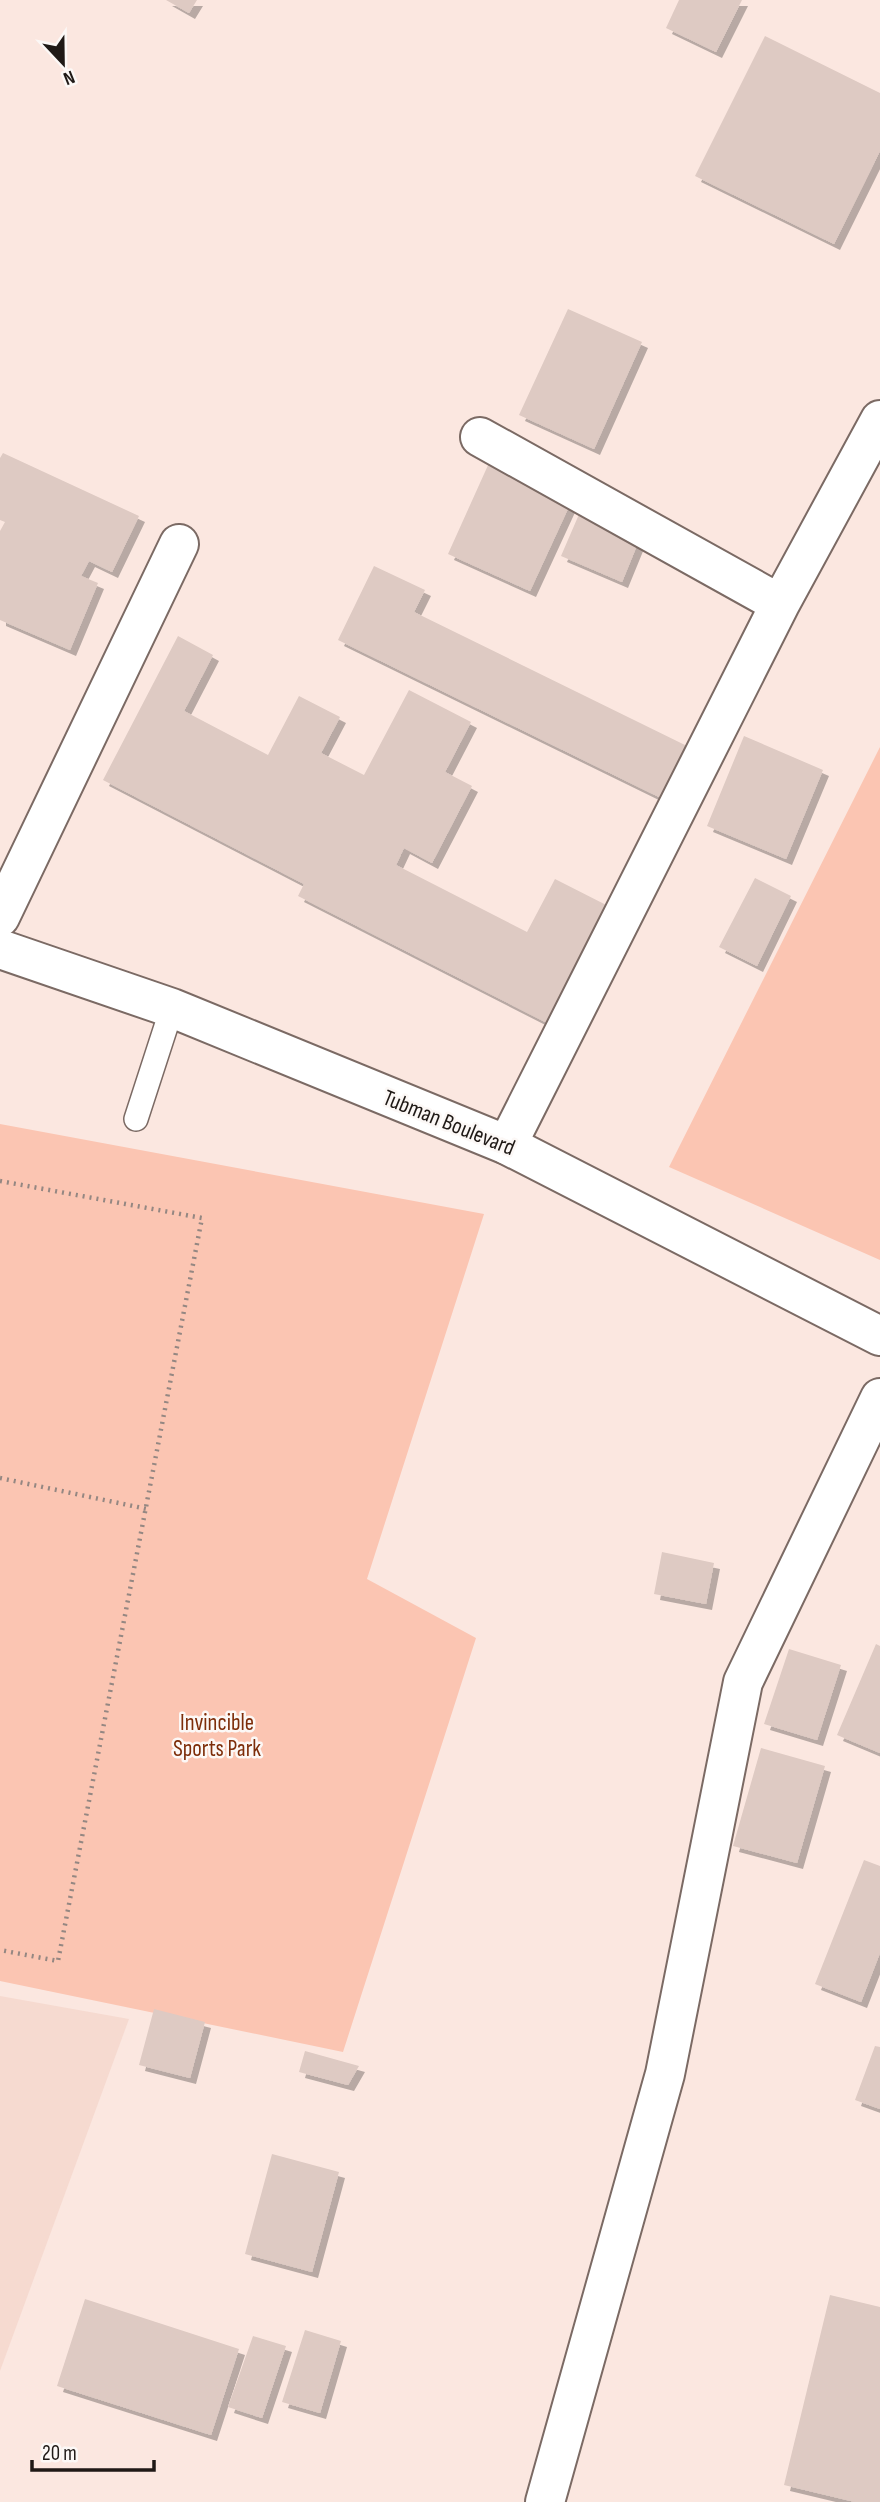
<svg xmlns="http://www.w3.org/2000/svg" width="880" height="2502" viewBox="0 0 880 2502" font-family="'Sofia Sans Condensed',sans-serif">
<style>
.built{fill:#f6dad0}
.green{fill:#fbc5b2}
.building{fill:#decac3;filter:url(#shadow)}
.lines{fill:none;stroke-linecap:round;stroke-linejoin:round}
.lane-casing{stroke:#7b6a64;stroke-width:26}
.street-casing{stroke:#7b6a64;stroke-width:42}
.highway-casing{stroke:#7b6a64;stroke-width:42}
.path{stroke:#948782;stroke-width:4.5;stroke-dasharray:2 5;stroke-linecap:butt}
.lane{stroke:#fff;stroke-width:23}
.street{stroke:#fff;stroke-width:38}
.highway{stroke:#fff;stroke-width:38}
.labels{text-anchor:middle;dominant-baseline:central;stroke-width:5;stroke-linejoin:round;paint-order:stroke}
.street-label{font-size:23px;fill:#1f1916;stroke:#fcf8f6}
.park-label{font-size:23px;fill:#7d2d09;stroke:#fcf8f6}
</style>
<defs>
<filter id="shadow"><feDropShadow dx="6" dy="6" stdDeviation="0" flood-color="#0004"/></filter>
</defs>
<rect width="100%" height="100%" fill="#fbe7e0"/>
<path class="built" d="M0 1996 129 2019 0 2371Z"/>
<path class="green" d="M880 747V1260L669 1167Z
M0 1124 484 1214 367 1579 476 1638 343 2052 0 1981Z"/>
<path class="building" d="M166 0H197L189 13Z
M679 0H742L716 52 666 28Z
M765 36 880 93V151L834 244 695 176Z
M568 309 642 342 594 449 519 415Z
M3 453 139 516 112 572 89 561 81 576 98 583 70 650 0 620V531L5 522 0 520V458Z
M489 463 572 500 530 591 448 554Z
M580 512 640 538 622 582 561 556Z
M374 566 425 590 414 612 687 746 661 798 338 640Z
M178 636 213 655 184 711 268 755 299 696 340 717 321 753 364 775 409 690 471 722 445 772 472 786 432 863 404 848 396 865 527 932 555 879 618 911 557 1028 298 896 304 884 103 780Z
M744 736 823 770 786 859 707 826Z
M755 878 791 896 757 966 719 947Z
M662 1552 714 1563 706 1604 654 1594Z
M876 1644 880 1646V1753L837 1735Z
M789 1649 841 1665 817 1740 764 1724Z
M761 1748 825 1766 797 1863 733 1846Z
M864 1860 880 1866V1953L861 2002 815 1984Z
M154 2009 205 2022 190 2078 139 2065Z
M875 2046 880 2047V2109L855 2100Z
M305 2051 359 2066 348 2085 299 2072Z
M272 2154 339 2172 312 2272 245 2254Z
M830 2295 880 2307V2502H855L784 2485Z
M85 2299 239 2349 211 2435 57 2386Z
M305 2330 341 2341 320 2413 282 2402Z
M253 2336 286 2346 262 2418 228 2407Z"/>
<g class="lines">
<defs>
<path id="lane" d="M136 1119 172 1008"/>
<path id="street" d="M480 437 780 604
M0 917 179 544
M507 1145 780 604 880 420
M545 2502 665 2074 743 1682 880 1398"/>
<path id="highway" d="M0 949 172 1008 507 1145 880 1336"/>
</defs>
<use href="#lane" class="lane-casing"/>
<use href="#street" class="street-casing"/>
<use href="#highway" class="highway-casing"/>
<path class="path" d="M0 1181 202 1218 58 1961 0 1950
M0 1478 147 1509"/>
<use href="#lane" class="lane"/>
<use href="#street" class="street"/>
<use href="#highway" class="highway"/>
</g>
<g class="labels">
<g class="street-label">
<text transform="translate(449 1123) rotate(22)">Tubman Boulevard</text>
</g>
<g class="park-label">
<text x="217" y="1723">Invincible<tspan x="217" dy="26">Sports Park</tspan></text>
</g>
</g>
<g transform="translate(63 63) rotate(158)" stroke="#fcf8f6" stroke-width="5" paint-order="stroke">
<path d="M0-5L12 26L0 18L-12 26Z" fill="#1f1916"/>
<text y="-10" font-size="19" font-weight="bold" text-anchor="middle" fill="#1f1916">N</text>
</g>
<path d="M32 2460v10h122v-10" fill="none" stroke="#1f1916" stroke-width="3.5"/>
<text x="42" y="2460" font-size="21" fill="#1f1916" stroke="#fcf8f6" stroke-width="5" paint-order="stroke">20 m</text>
</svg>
